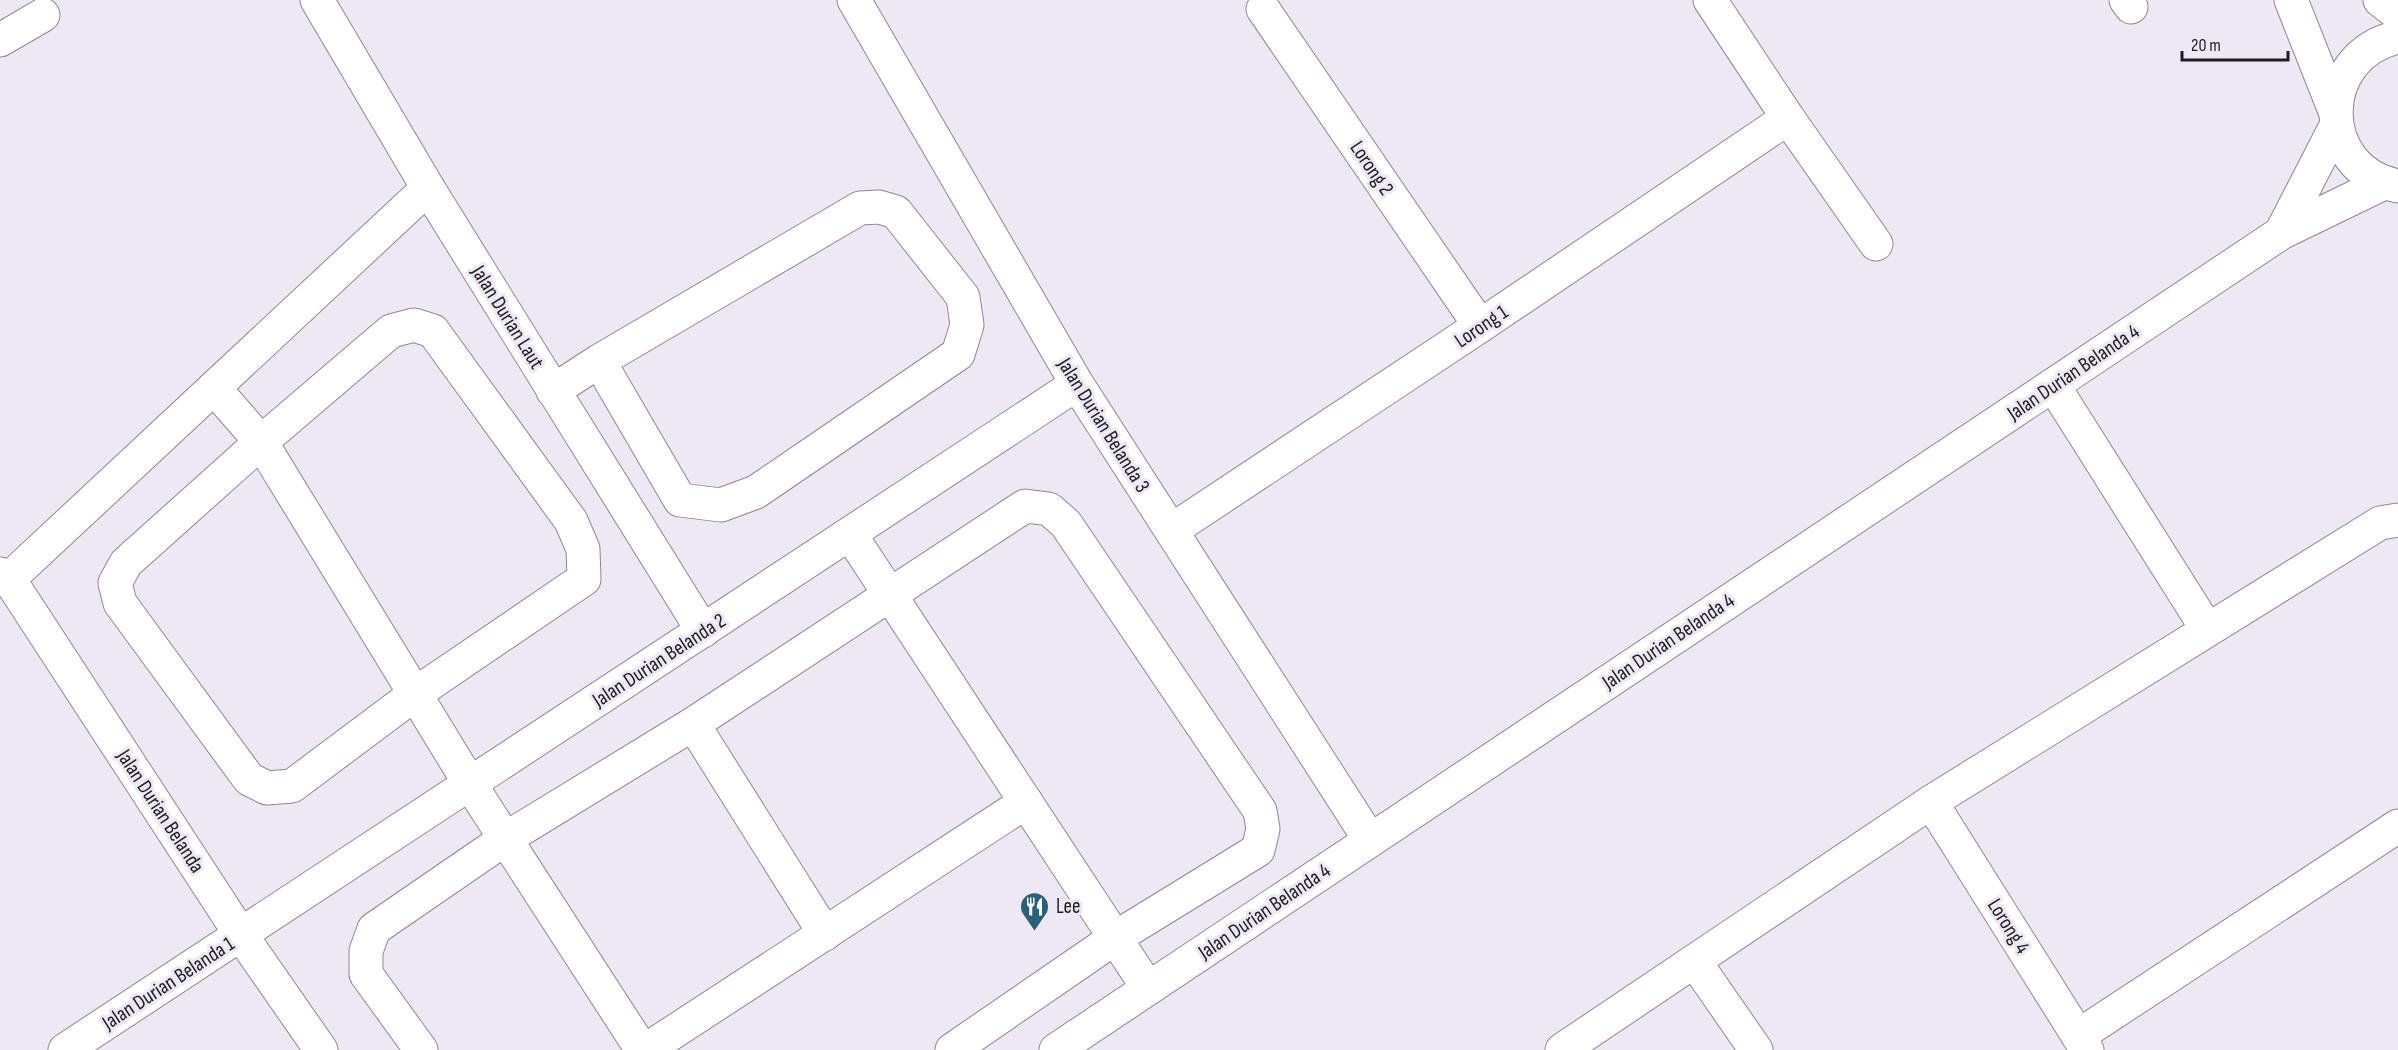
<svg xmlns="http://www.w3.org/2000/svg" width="2398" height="1050" font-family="'Sofia Sans Condensed',sans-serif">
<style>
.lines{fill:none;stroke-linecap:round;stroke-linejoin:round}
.minor-casing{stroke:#8c8893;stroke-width:35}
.minor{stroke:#fff;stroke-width:33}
.labels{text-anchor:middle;stroke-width:6;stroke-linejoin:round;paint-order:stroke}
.street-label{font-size:21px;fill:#1e1c20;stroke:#ede8f4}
.poi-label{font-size:21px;fill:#1e1c20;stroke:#ede8f4;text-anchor:start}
</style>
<rect width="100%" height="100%" fill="#ede8f4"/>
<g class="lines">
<defs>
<g id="minor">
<path d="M317 0 428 188 703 631"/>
<path d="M854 0 1077 384 1370 840"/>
<path d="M1710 0 1788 118 1876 244"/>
<path d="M2126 0 2131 7"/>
<path d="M2291 0 2335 111"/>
<path d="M2380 0 2398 14"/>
<path d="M1263 9 1480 326"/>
<path d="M2398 37C2316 55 2315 170 2398 186"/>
<path d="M0 40 43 15"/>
<path d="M2281 233 2336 126"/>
<path d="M414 325 433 331 571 521 583 549 584 579 415 694 292 786 267 788 249 779 120 603 115 583 126 563 261 442 391 331Z"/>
<path d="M2053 385 2207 629"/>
<path d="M214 388 261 442 470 784 642 1050"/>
<path d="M553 391 599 361 860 208 879 207 896 212 963 297 967 325 958 354 756 492 721 505 680 500 599 361"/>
<path d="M1172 530 1480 326 1788 118"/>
<path d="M850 534 1148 988"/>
<path d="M0 574 9 579 241 935 321 1050"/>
<path d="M9 579 428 188"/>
<path d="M693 724 825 934"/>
<path d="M1931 802 2087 1050"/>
<path d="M1695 962 1756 1050"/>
<path d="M2078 1036 2398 826"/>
<path d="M65 1050 1077 384"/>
<path d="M421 1050 366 974V951L374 929 505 839 693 724 1025 506 1049 509 1066 524 1260 811 1263 829 1258 850 1115 938 952 1050"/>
<path d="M646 1050 1026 802"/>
<path d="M1056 1050 2281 233 2384 183"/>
<path d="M1562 1050 1931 802 2380 523 2398 520"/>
</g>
</defs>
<use href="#minor" class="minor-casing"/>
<use href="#minor" class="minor"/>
</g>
<defs>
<symbol id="restaurant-pin" viewBox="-11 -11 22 30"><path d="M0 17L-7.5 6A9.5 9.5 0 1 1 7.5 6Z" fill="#27617a" stroke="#ede8f4"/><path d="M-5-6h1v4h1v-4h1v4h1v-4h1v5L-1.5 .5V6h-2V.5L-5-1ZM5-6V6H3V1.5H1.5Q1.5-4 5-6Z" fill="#fff"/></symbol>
</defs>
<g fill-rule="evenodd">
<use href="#restaurant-pin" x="1018" y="890" width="33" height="45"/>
</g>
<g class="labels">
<g class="street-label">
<text transform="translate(1372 168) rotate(56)" y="7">Lorong 2</text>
<text transform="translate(508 317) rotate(58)" y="7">Jalan Durian Laut</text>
<text transform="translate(1481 326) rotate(-34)" y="7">Lorong 1</text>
<text transform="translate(2073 372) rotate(-34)" y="7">Jalan Durian Belanda 4</text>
<text transform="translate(1104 425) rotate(58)" y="7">Jalan Durian Belanda 3</text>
<text transform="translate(1668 641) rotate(-34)" y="7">Jalan Durian Belanda 4</text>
<text transform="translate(659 660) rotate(-33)" y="7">Jalan Durian Belanda 2</text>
<text transform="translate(161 811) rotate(57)" y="7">Jalan Durian Belanda</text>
<text transform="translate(1264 911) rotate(-34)" y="7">Jalan Durian Belanda 4</text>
<text transform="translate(2009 926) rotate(58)" y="7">Lorong 4</text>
<text transform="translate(168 983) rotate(-33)" y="7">Jalan Durian Belanda 1</text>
</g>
<g class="poi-label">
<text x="1056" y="913">Lee</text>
</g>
</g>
<path d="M2182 51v9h106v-9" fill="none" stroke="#1e1c20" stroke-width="3"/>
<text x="2191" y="51" font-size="18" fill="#1e1c20" stroke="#ede8f4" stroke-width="4.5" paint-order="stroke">20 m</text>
</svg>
